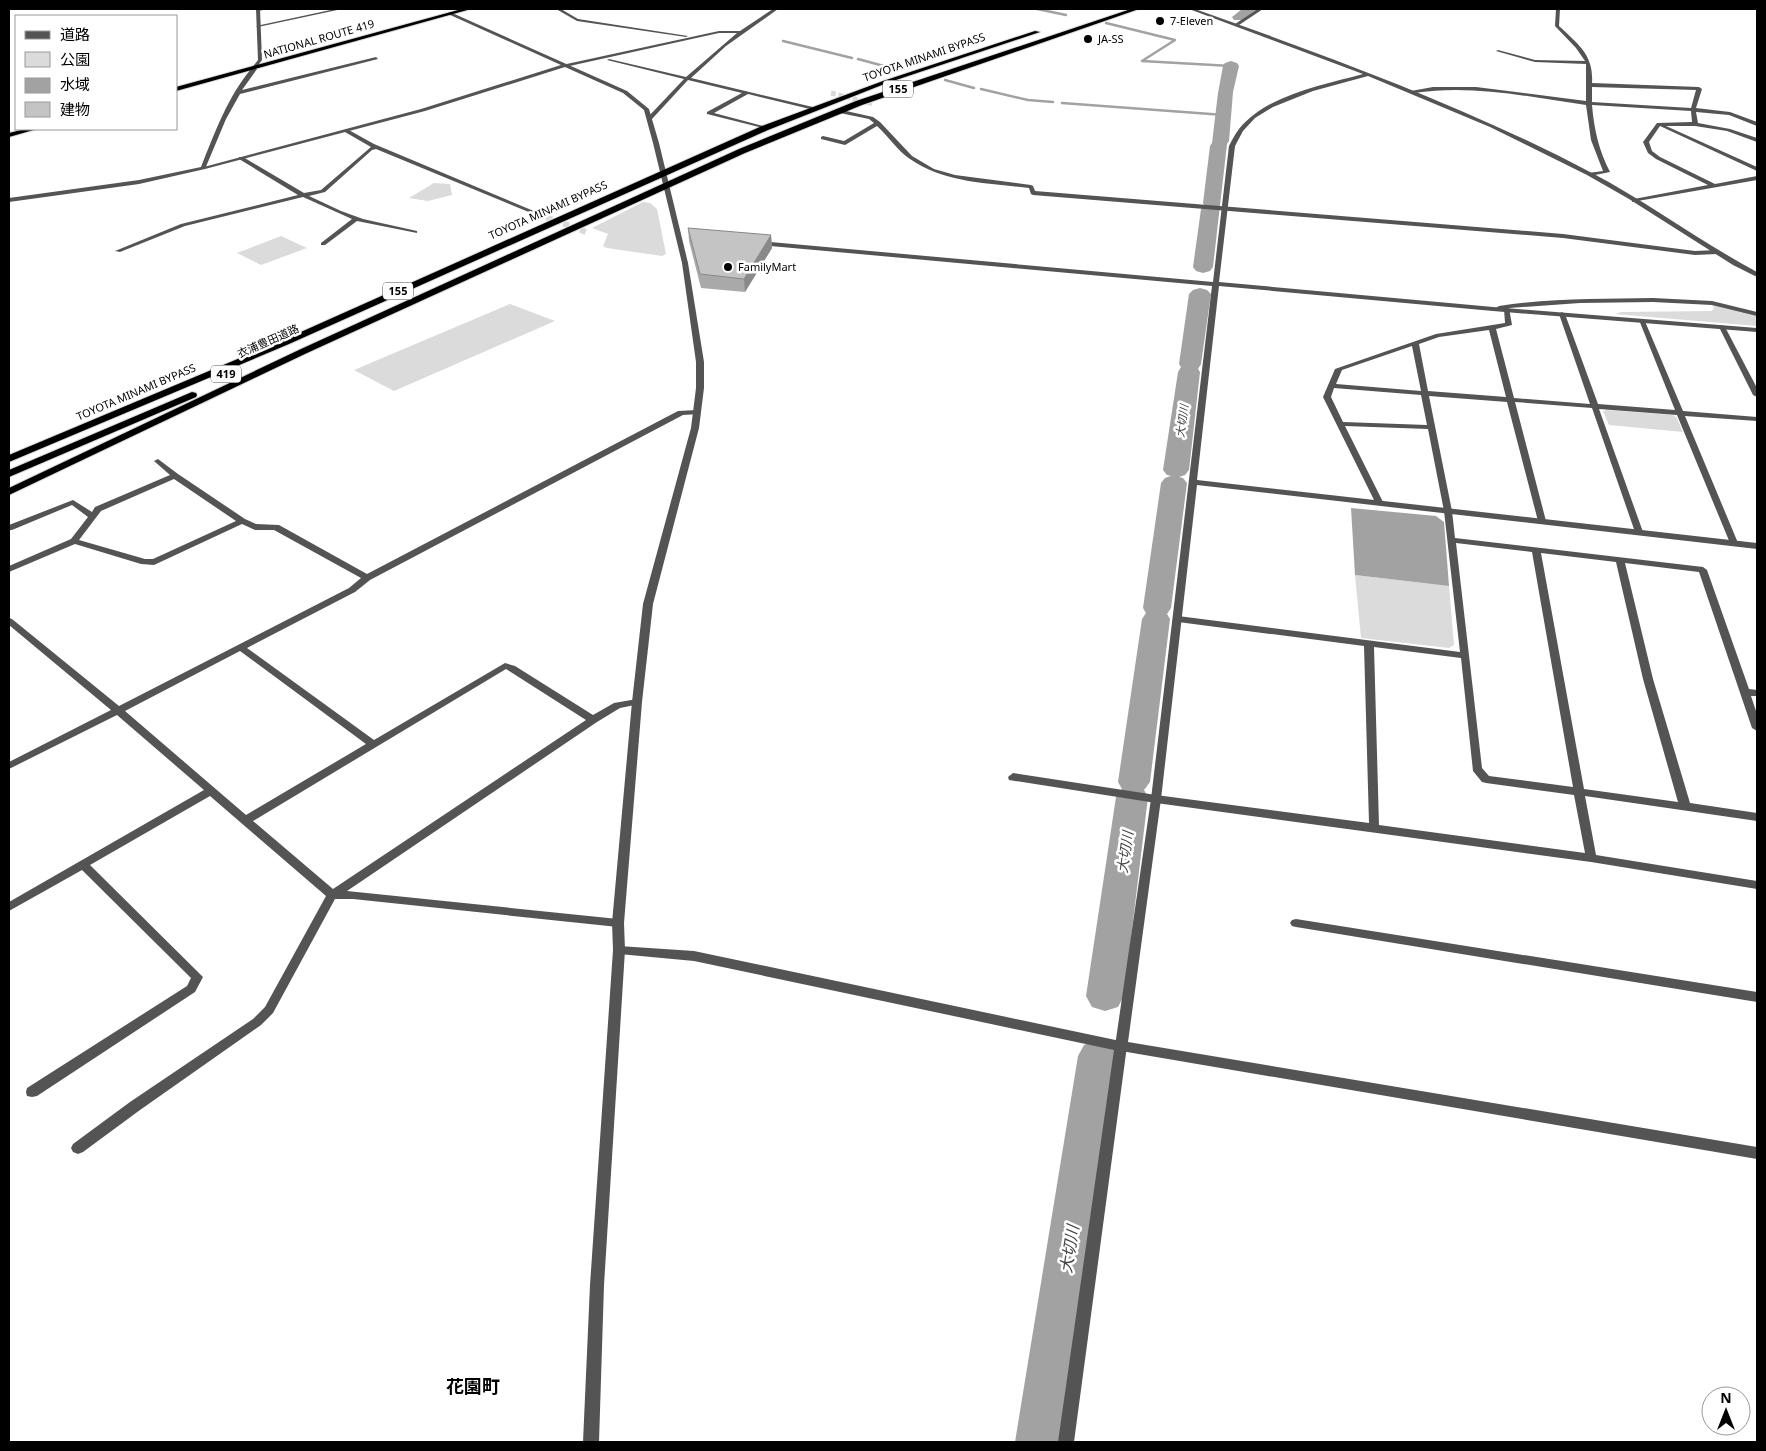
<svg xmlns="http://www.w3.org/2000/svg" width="1766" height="1451" font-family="'Noto Sans','Noto Sans JP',sans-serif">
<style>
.green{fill:#dbdbdb}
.water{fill:#a2a2a2}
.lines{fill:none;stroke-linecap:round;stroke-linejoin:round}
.stream{stroke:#a2a2a2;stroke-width:2.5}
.river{fill:#a2a2a2;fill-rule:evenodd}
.minor-tunnel-far1{stroke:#d9d9d9;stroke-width:5;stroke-dasharray:5 2.5;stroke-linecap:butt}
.minor-tunnel{stroke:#d9d9d9;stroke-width:6;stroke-dasharray:6 3;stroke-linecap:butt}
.trunk-casing{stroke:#dbdbdb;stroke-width:2}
.minor{fill:#545454;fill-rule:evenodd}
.tertiary{fill:#545454;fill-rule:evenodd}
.trunk{fill:#000;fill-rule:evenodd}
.wall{fill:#a9a9a9}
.shaded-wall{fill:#898989}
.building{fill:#c4c4c4;stroke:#898989}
.poi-dot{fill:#000;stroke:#fff;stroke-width:2}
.labels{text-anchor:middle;stroke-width:5;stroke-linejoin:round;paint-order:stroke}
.far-poi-label{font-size:11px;fill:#000;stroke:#fff;text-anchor:start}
.far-street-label{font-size:11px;fill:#000;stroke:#fff}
.shield{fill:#fff;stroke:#4c4c4c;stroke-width:1}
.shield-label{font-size:11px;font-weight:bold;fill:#000}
.far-water-label{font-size:11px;font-style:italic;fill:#434343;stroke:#fff}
.water-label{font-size:14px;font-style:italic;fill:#434343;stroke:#fff}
.near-water-label{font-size:16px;font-style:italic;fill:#434343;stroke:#fff}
.near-quarter-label{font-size:18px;font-weight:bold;fill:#000;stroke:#fff}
</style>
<rect width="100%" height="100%" fill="#fff"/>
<g class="green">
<path d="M434 183 450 184 452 195 428 201 409 198Z"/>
<path d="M643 202 650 203 657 209 666 254 662 256 607 248 603 246 608 234 592 228Z"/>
<path d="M281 236 307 248 261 265 237 253Z"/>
<path d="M510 304 555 321 394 391 354 370Z"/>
<path d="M1710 304 1757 315V326L1615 314 1621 312 1712 311 1714 307Z"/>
<path d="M1607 410 1673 415 1677 418 1683 432 1609 425 1603 411Z"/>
<path d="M1355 575 1449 586 1454 645 1449 648 1361 638Z"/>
</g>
<path class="water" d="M1351 508 1436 516 1444 522 1449 586 1355 575Z"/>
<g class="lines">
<g class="stream">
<path d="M1037 9 1066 15"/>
<path d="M1106 23 1175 40 1142 61 1231 66"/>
<path d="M783 41 852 58"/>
<path d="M858 59 895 69"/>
<path d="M945 80 974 88"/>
<path d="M981 89 1028 100 1053 102"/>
<path d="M1062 103 1224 115"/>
</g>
<g class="river">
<path d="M1242 9H1259L1244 20H1234L1232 17Z"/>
<path d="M1231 61 1237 63 1239 66 1233 92 1229 141 1227 144 1213 267 1210 271 1203 273 1196 271 1193 267 1201 209 1204 205 1203 203 1210 146 1212 143 1218 93 1223 66 1225 63Z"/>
<path d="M1200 288 1207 290 1211 294 1201 364 1198 369 1200 372 1189 470 1185 475 1179 477 1183 478 1187 483 1171 608 1167 614 1170 619 1150 782 1144 790 1148 797 1124 996 1118 1007 1105 1011 1092 1007 1086 996 1116 797 1122 789 1118 782 1142 619 1146 613 1143 608 1161 483 1165 478 1171 476 1167 475 1163 470 1178 372 1181 367 1179 364 1189 294 1193 290Z"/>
<path d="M1098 1040 1112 1045 1118 1056 1063 1442H1015L1078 1056 1084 1045Z"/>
</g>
<path class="minor-tunnel-far1" d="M831 93 874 104"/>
<path class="minor-tunnel" d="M538 214 586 232"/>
<defs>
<g id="trunk">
<path d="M462 9H471L176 91V87Z"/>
<path d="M1131 9H1139L862 105 745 153 307 353 9 495V488L301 349 739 149 856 101Z"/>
<path d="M1035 31 1040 32 887 83 768 130 289 344 9 462V455L283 340 762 126 883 81Z"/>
<path d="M25 129H37L9 137V133Z"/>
<path d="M192 392 196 393 197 395 196 397 9 477V470Z"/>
</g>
</defs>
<use href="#trunk" class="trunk-casing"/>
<g class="minor">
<path d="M257 9H268L258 11 256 10Z"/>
<path d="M335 9H342L258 27 256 26Z"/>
<path d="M556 9H561L578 19 688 36 686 37 577 21Z"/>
<path d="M773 9H778L726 46 691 78 817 108 814 110 748 94 714 113 767 127V129L707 114V112L742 93 688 80 652 119H648V117L684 79 607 60 609 59 686 77 737 33H719L565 67 562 65 719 31H740Z"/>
<path d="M1258 9H1263L1239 25 1235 24Z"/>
<path d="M1556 9H1560L1559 26C1578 44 1594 55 1592 83L1699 87 1702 89 1696 108 1730 112 1757 122V126L1729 115 1696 112 1698 123 1730 129 1757 138V142L1727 131 1695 126H1666L1757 167V171L1660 126 1649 142 1652 151 1660 157 1715 184 1757 176V180L1632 202V200L1634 199 1708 185 1656 159 1648 153 1643 142 1657 123 1692 122 1691 111 1592 105C1594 129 1599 151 1610 172L1590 176 1587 174 1588 173 1603 171 1591 140 1586 105C1529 97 1472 84 1414 93L1411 91 1433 87H1476L1586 101V64L1535 62 1496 51 1498 50 1535 60 1585 61 1576 48 1555 26ZM1592 87 1696 90 1691 108 1592 102Z"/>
<path d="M376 57 378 59 240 94 226 119 205 169 139 184 9 202V198L139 180 201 167C215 132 228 96 252 68L257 69 242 90Z"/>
<path d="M837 109 873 117 880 122 912 156 934 169 955 175 1031 185 1033 186 1035 191 1563 234 1695 251 1717 250 1720 252 1717 254 1695 255 1563 238 1033 195 1031 194 1029 188C988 183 944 183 910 159 898 151 888 136 877 126L845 145 821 139V137L823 136 844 141 874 123 869 119 835 112V110Z"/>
<path d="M347 129 374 144 541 214 536 215 376 149 372 150 325 192 309 196 341 211 363 219 417 231V233L357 221 325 245H321V243L352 219 303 197 185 226 120 252 115 251 181 224 298 195 239 159V157H243L304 193 321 190 371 147 345 132V130Z"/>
<path d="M1653 298 1712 301 1757 312V316L1712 305 1653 302 1580 303 1509 308 1512 325 1496 329 1514 398 1590 404 1559 314 1562 312 1565 314 1598 404 1675 410 1639 320 1644 319 1683 411 1757 417V421L1685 416 1738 543 1737 545 1734 546 1730 543 1677 415 1599 409 1643 532 1639 535 1635 532 1592 408 1515 402 1546 521 1542 524 1538 521 1507 402 1429 396 1452 511 1455 538 1703 567 1707 570 1749 689 1757 690V696H1751L1757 714V731L1752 728 1699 572 1625 563 1653 679 1690 803 1757 813V821L1585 796 1596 855 1757 881V889L1591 862 1156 803 1009 780 1008 777 1013 773 1156 795 1369 823 1364 646 1178 622 1173 619 1178 616 1460 652 1444 511 1428 429 1345 426 1383 502 1379 504H1376L1323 397 1335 369 1436 334 1505 323 1504 309 1499 310 1496 308 1499 306C1550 298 1602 299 1653 298ZM1489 330 1506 397 1428 391 1419 344 1439 337ZM1412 346 1421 391 1336 384 1342 370ZM1334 388 1421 395 1427 425 1343 422 1331 397ZM1456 543 1532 552 1573 787 1489 776 1482 768ZM1541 553 1616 562 1643 679 1678 802 1584 789ZM1374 647 1461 658 1473 771 1482 782 1486 783 1574 795 1585 853 1379 825Z"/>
<path d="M1722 325 1725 327 1757 388V397L1753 395 1719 327Z"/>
<path d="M697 410H700V414L683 415 370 580 355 592 247 648 374 740 505 663 515 666 593 715 614 703 637 699 640 700 642 702 640 704 620 708 597 722 347 891 618 919 622 920 624 923 622 926 618 927 353 899H335L273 1013 261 1025 140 1110 83 1152 78 1154 73 1152 71 1148 73 1144 130 1102 253 1019 265 1007 326 896 210 796 90 865 203 977 195 992 37 1096 32 1097 27 1096 26 1092 27 1088 187 986 191 978 82 870 9 911V902L204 790 117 715 9 769V762L111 710 9 625V618L12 619 119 706 349 588 361 578 274 530H255L242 524 154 565 141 564 75 544 9 572V566L71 539 88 517 72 505 12 530H9V525L73 500 92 512 95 507 170 475 154 461 158 459 178 474 245 519 256 524 279 525 367 574 678 411ZM174 479 236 521 153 559H145L79 540 101 511ZM240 651 366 744 246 815 125 711ZM506 669 586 720 333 889 253 821Z"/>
<path d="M1296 919 1757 992V1002L1296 927 1292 926 1290 923 1292 920Z"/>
<path d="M619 946 694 951 1125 1042 1127 1046 1074 1442H1058L1114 1050 694 961 619 954 615 953 613 950 615 947Z"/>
</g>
<g class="tertiary">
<path d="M256 9H260L262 60 254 71 251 69 258 60Z"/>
<path d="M1189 9H1195C1330 57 1465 106 1592 173 1649 203 1701 242 1757 272V277L1733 265 1629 199 1587 175 1490 127 1368 76 1313 91 1273 107 1255 118 1243 131 1235 146 1219 282 1493 307 1757 328V332L1493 311 1219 286 1197 480 1757 543V549L1197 485 1161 799 1128 1042 1757 1147V1159L1121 1051 1117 1050 1115 1046 1151 799 1212 286 760 245 757 243 760 241 1213 282 1229 146C1232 140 1235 134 1239 129 1266 95 1323 85 1363 74Z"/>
<path d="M450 12 627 91 649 109 659 143 688 263 704 362V388L699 428 653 604 642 702 624 923 625 950 604 1285 599 1442H583L590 1285 613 950 612 923 632 702 643 604 691 428 696 388V362L682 263 653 143 644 110 623 93 565 67 425 111 205 169 200 168 421 109 561 65 448 14Z"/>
</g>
<use href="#trunk" class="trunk"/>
</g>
<path class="wall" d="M688 228 771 235 772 248 745 292 701 288 689 241Z"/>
<path class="shaded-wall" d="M771 235 772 248 745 292 744 279Z"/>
<path class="building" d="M688 228 771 235 744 279 700 274Z"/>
<g class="poi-dot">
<circle cx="1160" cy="21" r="5"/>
<circle cx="1088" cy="39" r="5"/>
<circle cx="728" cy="267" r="5"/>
</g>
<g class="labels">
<g class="far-poi-label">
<text x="1170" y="25">7-Eleven</text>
<text x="1098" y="43">JA-SS</text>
<text x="738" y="271">FamilyMart</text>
</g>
<g class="far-street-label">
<text transform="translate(319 39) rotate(-16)" y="4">NATIONAL ROUTE 419</text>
<text transform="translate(924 57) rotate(-19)" y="4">TOYOTA MINAMI BYPASS</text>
<text transform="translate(548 210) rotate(-24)" y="4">TOYOTA MINAMI BYPASS</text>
<text transform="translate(268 341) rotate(-24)" y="4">衣浦豊田道路</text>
<text transform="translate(136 392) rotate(-23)" y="4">TOYOTA MINAMI BYPASS</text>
</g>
<g class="shield">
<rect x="883" y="80.5" width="30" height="17" rx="4"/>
<rect x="383" y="282.5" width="30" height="17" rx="4"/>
<rect x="211" y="365.5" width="30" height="17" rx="4"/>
</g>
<g class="shield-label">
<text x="898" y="93">155</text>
<text x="398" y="295">155</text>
<text x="226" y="378">419</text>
</g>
<g class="far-water-label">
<text transform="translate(1182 421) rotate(-82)" y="4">大切川</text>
</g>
<g class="water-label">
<text transform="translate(1125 852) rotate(-82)" y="5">大切川</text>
</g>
<g class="near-water-label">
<text transform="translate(1069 1249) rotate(-81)" y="6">大切川</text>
</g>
<g class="near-quarter-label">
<text x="473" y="1393">花園町</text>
</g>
</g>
<rect width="1766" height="1451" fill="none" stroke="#000000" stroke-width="20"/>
<rect x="15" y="15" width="162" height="115" fill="#ffffff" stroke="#999999"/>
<rect x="25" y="31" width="25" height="8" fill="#545454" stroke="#999999"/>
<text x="60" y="40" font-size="15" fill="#000000">道路</text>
<rect x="25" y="52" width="25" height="15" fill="#dbdbdb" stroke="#999999"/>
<text x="60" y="65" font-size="15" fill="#000000">公園</text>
<rect x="25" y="78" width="25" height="15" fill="#a2a2a2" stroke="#999999"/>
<text x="60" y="90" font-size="15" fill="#000000">水域</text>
<rect x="25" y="102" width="25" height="15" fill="#c4c4c4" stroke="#999999"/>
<text x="60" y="115" font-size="15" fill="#000000">建物</text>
<g transform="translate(1726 1411)"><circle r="24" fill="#ffffff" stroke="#999999"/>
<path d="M0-4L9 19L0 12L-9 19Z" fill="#000000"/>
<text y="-8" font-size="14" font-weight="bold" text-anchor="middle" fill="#000000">N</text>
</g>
</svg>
